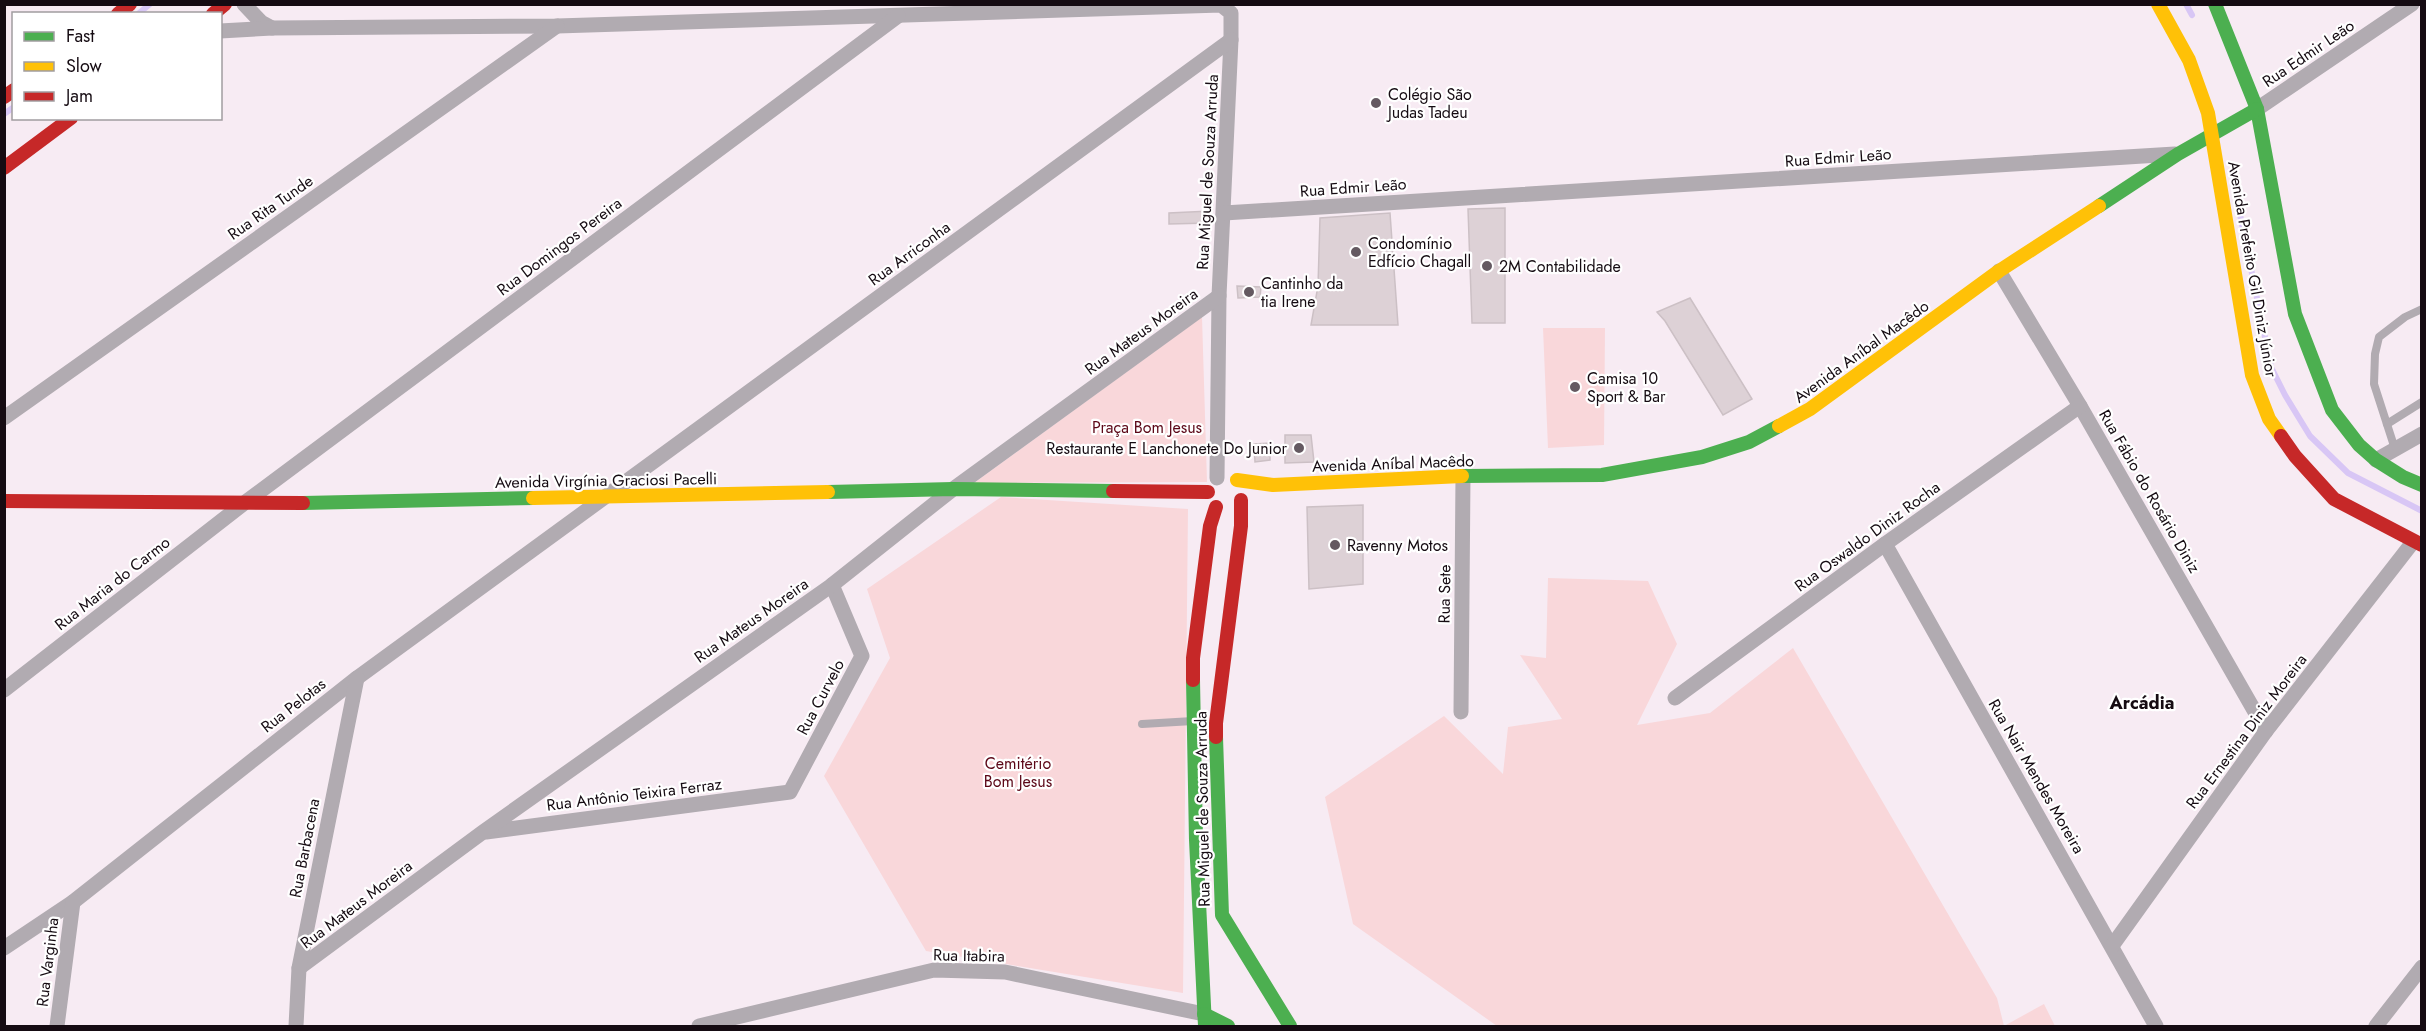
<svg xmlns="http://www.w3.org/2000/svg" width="2426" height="1031" font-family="Jost,sans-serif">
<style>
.green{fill:#f9d7da}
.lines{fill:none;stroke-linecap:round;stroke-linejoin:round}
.stream{stroke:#d8c6f5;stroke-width:6}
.building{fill:#ddd1d6;stroke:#ccc0c5;stroke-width:1.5}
.lane{stroke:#b1abb1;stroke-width:8}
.street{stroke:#b1abb1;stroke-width:15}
.fast{stroke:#4caf50;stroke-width:14}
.slow{stroke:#ffc107;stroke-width:14}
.jam{stroke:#c62828;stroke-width:14}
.poi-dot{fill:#645961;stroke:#fff;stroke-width:2}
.labels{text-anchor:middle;stroke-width:4.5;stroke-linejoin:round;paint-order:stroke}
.street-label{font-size:16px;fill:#150b12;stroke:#fff}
.poi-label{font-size:16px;fill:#150b12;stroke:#fff;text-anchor:start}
.park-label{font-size:16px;fill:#5b0616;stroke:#fff}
.neighbourhood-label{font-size:18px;font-weight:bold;fill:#150b12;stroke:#fff}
</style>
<rect width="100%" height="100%" fill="#f7ebf3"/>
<g class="green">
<path d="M1202 317 1207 482 974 483Z"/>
<path d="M1543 328H1605L1604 445 1548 448Z"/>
<path d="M1001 497 1188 509 1183 993 926 951 824 776 890 658 867 589Z"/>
<path d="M1548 578 1648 581 1677 644 1637 725 1710 713 1793 648 1997 998 2004 1026 2044 1004 2055 1026H1497L1353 924 1325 797 1444 716 1503 774 1508 727 1562 719 1520 655 1546 658Z"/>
</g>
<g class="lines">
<g class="stream">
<path d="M2186 4 2192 15"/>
<path d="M138 14 150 4"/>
<path d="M4 114 14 107"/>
<path d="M2234 185 2271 367 2285 395 2310 436 2348 473 2422 511"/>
</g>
</g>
<g class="building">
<path d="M1505 208V323H1472L1468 209Z"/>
<path d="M1210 211 1209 223 1169 224V213Z"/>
<path d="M1390 213 1398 325H1311L1318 286 1320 218Z"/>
<path d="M1237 286 1261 287 1260 297 1238 298Z"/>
<path d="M1690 298 1752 399 1723 415 1665 321 1657 312Z"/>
<path d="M1285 435H1311L1314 462 1285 463Z"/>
<path d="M1270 443V460L1255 462 1254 444Z"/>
<path d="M1363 505V584L1309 589 1307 507Z"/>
</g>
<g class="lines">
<g class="lane">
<path d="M2387 424 2422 402"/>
<path d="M2395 449 2374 384 2375 354 2379 337 2405 317 2422 309"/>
<path d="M1142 724 1193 721"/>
</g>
<g class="street">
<path d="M244 4 261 22 272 28"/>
<path d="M220 31 272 28 557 26 1221 5 1231 13V40L1219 296 1217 478"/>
<path d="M2257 109 2412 4"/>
<path d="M1224 213 2175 154"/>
<path d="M1999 271 2080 406 2266 731"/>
<path d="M4 418 557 26"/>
<path d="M2376 460 2422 434"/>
<path d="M1885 544 2156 1026"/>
<path d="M4 690 243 504 898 16"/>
<path d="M1675 698 1885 544 2080 406"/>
<path d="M1461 712 1463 476"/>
<path d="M486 832 790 792 862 656 832 585"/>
<path d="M2112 946 2266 731 2413 542"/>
<path d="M4 948 73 902 357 678 1231 40"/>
<path d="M299 968 483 832 832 585 953 489 1219 296"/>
<path d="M57 1026 73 902"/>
<path d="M296 1026 299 968 357 678"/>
<path d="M699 1026 934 970 1005 972 1204 1014"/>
<path d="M2376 1026 2422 967"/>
</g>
<g class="fast">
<path d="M2215 4 2257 109 2295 314 2332 410 2359 445 2376 460 2403 477 2422 485"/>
<path d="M2099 206 2178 154 2257 109"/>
<path d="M1462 476 1602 475 1702 457 1749 442 1779 426"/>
<path d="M828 492 953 489 1113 491"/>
<path d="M303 503 533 498"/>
<path d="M1193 680 1196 840 1205 1026"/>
<path d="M1216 737 1222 915 1290 1026"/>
<path d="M1204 1014 1228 1026"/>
</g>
<g class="slow">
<path d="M2158 4 2189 60 2208 113 2252 375 2269 419 2281 436"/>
<path d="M1779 426 1810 409 1999 271 2099 206"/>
<path d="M1237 480 1273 485 1462 476"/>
<path d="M533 498 828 492"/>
</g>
<g class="jam">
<path d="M118 14 130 4"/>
<path d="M213 14 225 4"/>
<path d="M4 97 14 90"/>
<path d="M4 168 71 118"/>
<path d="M2281 436 2295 456 2334 499 2422 545"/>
<path d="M1113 491 1208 492"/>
<path d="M4 501 303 503"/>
<path d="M1193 680V658L1210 526 1216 507"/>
<path d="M1216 737V723L1241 526V500"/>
</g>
</g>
<g class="poi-dot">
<circle cx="1376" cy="103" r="6"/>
<circle cx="1356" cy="252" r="6"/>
<circle cx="1487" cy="266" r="6"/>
<circle cx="1249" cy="292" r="6"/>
<circle cx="1575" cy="387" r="6"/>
<circle cx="1299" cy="448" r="6"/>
<circle cx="1335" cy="545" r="6"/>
</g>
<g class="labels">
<g class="street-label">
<text transform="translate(2308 53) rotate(-34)" y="6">Rua Edmir Leão</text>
<text transform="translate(1838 157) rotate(-4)" y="6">Rua Edmir Leão</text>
<text transform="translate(1207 172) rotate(-87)" y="6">Rua Miguel de Souza Arruda</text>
<text transform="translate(1353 187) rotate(-4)" y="6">Rua Edmir Leão</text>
<text transform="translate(270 207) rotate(-35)" y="6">Rua Rita Tunde</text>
<text transform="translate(559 246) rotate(-37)" y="6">Rua Domingos Pereira</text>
<text transform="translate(909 253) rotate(-36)" y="6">Rua Arriconha</text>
<text transform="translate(2253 269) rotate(80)" y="6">Avenida Prefeito Gil Diniz Júnior</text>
<text transform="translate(1141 331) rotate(-36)" y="6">Rua Mateus Moreira</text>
<text transform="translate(1861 351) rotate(-36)" y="6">Avenida Aníbal Macêdo</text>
<text transform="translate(1393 463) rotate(-2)" y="6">Avenida Aníbal Macêdo</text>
<text transform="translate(606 480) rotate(-1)" y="6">Avenida Virgínia Graciosi Pacelli</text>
<text transform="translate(2150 491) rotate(60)" y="6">Rua Fábio do Rosário Diniz</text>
<text transform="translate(1867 536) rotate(-36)" y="6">Rua Oswaldo Diniz Rocha</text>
<text transform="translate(112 583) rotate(-38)" y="6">Rua Maria do Carmo</text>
<text transform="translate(1444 594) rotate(-89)" y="6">Rua Sete</text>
<text transform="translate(751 620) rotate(-35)" y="6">Rua Mateus Moreira</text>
<text transform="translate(820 697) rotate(-62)" y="6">Rua Curvelo</text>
<text transform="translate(293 705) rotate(-38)" y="6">Rua Pelotas</text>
<text transform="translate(2246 731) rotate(-53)" y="6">Rua Ernestina Diniz Moreira</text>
<text transform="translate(2037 776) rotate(60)" y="6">Rua Nair Mendes Moreira</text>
<text transform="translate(634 794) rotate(-7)" y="6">Rua Antônio Teixira Ferraz</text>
<text transform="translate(1202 809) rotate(-91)" y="6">Rua Miguel de Souza Arruda</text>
<text transform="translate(304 848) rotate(-79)" y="6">Rua Barbacena</text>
<text transform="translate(356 904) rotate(-37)" y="6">Rua Mateus Moreira</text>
<text transform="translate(969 955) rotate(1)" y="6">Rua Itabira</text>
<text transform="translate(47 962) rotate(-83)" y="6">Rua Varginha</text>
</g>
<g class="poi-label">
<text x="1388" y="100">Colégio São<tspan x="1388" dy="18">Judas Tadeu</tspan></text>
<text x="1368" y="249">Condomínio<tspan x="1368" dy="18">Edfício Chagall</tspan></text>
<text x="1499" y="272">2M Contabilidade</text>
<text x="1261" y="289">Cantinho da<tspan x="1261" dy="18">tia Irene</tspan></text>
<text x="1587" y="384">Camisa 10<tspan x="1587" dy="18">Sport &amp; Bar</tspan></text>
<text x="1287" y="454" text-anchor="end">Restaurante E Lanchonete Do Junior</text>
<text x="1347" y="551">Ravenny Motos</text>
</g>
<g class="park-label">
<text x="1147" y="433">Praça Bom Jesus</text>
<text x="1018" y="769">Cemitério<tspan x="1018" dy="18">Bom Jesus</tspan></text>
</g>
<g class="neighbourhood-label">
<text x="2142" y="709">Arcádia</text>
</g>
</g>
<rect width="2426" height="1031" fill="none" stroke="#150b12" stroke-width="12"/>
<rect x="12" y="12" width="210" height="108" fill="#ffffff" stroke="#a19da0" stroke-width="1.5"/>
<rect x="24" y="32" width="30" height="9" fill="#4caf50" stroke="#a19da0" stroke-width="1.5"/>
<text x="66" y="42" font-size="18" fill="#150b12">Fast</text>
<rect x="24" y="62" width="30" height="9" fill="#ffc107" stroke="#a19da0" stroke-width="1.5"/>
<text x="66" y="72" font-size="18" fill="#150b12">Slow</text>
<rect x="24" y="92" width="30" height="9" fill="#c62828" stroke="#a19da0" stroke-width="1.5"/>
<text x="66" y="102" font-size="18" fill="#150b12">Jam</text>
</svg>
